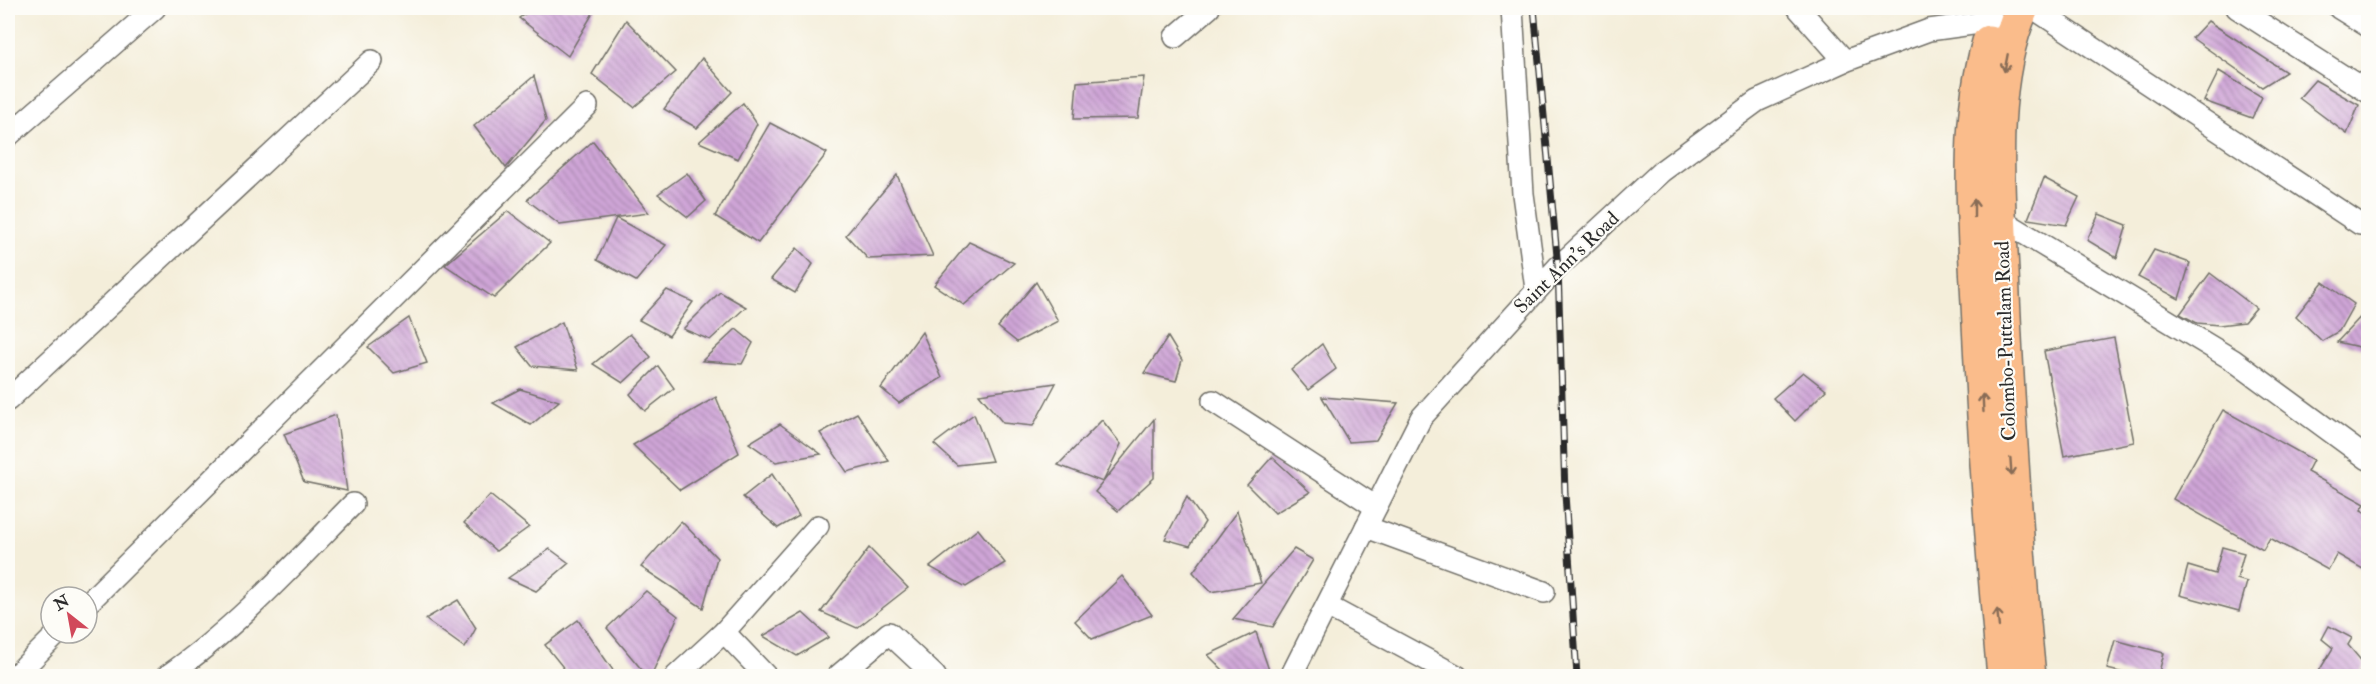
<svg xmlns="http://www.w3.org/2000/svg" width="2376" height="684" font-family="'IM FELL Double Pica',serif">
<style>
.building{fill:url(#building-back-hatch)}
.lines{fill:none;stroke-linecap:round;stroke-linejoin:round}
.minor-casing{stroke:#716f68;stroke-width:24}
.trunk-casing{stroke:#716f68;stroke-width:36}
.minor{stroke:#fff;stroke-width:21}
.trunk{stroke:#fabc8b;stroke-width:33}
.rail-casing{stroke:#2b2b2b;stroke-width:7}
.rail{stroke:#fdfcf7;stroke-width:4.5;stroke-dasharray:14;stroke-linecap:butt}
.oneway{stroke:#886c56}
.labels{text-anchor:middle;stroke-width:4.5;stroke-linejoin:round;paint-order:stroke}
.street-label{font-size:20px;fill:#2b2b2b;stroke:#fdfcf7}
</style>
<defs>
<pattern id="building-back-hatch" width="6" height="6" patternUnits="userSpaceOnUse" patternTransform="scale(1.5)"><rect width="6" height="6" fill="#cfa5d7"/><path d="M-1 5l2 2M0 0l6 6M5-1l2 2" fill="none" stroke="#a887af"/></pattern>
</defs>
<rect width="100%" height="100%" fill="#fdfcf7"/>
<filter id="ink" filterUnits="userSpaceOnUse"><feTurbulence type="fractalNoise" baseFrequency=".0167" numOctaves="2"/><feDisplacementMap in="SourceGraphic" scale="12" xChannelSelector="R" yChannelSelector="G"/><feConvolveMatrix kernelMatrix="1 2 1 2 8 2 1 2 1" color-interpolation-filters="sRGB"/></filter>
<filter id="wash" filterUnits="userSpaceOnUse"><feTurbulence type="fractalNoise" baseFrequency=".008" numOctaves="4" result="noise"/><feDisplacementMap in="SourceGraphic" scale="24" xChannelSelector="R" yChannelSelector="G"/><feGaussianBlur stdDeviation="1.35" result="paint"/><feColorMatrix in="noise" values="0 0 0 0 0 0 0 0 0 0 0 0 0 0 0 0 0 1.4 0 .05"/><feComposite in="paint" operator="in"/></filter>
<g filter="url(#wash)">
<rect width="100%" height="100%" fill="#f4eeda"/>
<g id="blocks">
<g class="building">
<path d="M534 8H596L568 56 519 18Z"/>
<path d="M626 20 676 72 634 107 592 74Z"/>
<path d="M2208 21 2286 72 2262 87 2192 38Z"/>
<path d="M702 58 732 92 697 128 664 109Z"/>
<path d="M2219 71 2262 97 2252 118 2204 101Z"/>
<path d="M534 76 546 120 506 168 474 126Z"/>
<path d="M1144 77 1138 118 1074 119 1077 82Z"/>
<path d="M2315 80 2359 105 2347 134 2299 98Z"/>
<path d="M743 103 757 124 738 159 699 142Z"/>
<path d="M770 123 827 153 758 243 715 216Z"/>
<path d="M593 141 649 213 560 225 527 200Z"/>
<path d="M687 173 706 201 688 217 658 194Z"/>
<path d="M897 175 933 256 868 259 846 235Z"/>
<path d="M2044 178 2079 197 2066 225 2028 219Z"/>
<path d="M508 211 550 243 494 298 445 265Z"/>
<path d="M2099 214 2127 225 2117 258 2087 240Z"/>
<path d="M616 218 666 245 636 281 597 260Z"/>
<path d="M969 242 1014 263 964 305 934 285Z"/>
<path d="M797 248 813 264 795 293 771 279Z"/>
<path d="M2154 250 2190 263 2179 299 2138 277Z"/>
<path d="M2210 273 2256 308 2244 322 2219 325 2197 323 2180 314Z"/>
<path d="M1036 282 1058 321 1017 342 998 327Z"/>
<path d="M2323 282 2354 304 2339 331 2322 341 2296 316Z"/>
<path d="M667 290 693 302 669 336 639 320Z"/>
<path d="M720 292 746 307 710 340 683 329Z"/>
<path d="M2368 309V349L2337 342Z"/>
<path d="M409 318 427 363 394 373 368 347Z"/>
<path d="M562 322 578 370 532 366 517 347Z"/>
<path d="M736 329 753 343 742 364 702 361Z"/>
<path d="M922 332 942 378 899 403 881 388Z"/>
<path d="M630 334 651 357 623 383 593 364Z"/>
<path d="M1168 337 1182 360 1176 381 1144 373Z"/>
<path d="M2114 338 2134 442 2064 456 2044 351Z"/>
<path d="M1322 344 1336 369 1308 390 1291 370Z"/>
<path d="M658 366 674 388 645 411 630 394Z"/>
<path d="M1803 372 1826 390 1795 421 1773 398Z"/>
<path d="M1056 383 1033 426 1003 423 979 394Z"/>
<path d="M520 389 559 401 531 425 493 403Z"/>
<path d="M716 397 739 453 680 490 633 445Z"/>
<path d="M1322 397 1398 403 1376 440 1349 442Z"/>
<path d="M2223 410 2313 460 2307 472 2365 504 2361 510 2368 514V572L2337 554 2328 570 2270 538 2263 550 2173 499Z"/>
<path d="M857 413 889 461 847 472 820 433Z"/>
<path d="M974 414 992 461 957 465 934 444Z"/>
<path d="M336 415 347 491 304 482 284 434Z"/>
<path d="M1154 419V478L1118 511 1095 492 1103 482 1058 465 1102 420 1121 444 1103 482Z"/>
<path d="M780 424 821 454 776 462 749 443Z"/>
<path d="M1272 457 1310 492 1275 513 1247 485Z"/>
<path d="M772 474 799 516 778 528 743 497Z"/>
<path d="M490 495 529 527 496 551 464 523Z"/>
<path d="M1187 497 1205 522 1190 546 1165 539Z"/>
<path d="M1237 511 1261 583 1211 592 1193 572Z"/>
<path d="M681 521 717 558 703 608 641 567Z"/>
<path d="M978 529 1005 563 966 587 930 567Z"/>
<path d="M2222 547 2244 553 2237 579 2247 582 2239 611 2180 595 2188 566 2215 574Z"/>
<path d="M869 548 908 588 857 628 821 612Z"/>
<path d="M550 549 569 563 536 591 508 578Z"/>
<path d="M1294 549 1313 560 1273 627 1233 619Z"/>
<path d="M1122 576 1152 615 1092 639 1075 621Z"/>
<path d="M646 591 678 616 651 676H647L607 628Z"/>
<path d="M458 600 476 628 465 648 425 619Z"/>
<path d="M803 613 829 637 797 656 763 636Z"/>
<path d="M578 620 617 676H570L545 645Z"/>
<path d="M2329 626 2352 638 2348 645 2365 665 2358 676H2316L2333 648 2322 639Z"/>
<path d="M1256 632 1271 676H1229L1208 655Z"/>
<path d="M2115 640 2164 653 2158 676H2136L2107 669Z"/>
</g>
</g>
</g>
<g filter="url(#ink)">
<use href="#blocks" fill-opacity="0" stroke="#716f68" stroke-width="1.5"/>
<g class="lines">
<defs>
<g id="minor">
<path d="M1512 8 1523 194 1536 289"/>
<path d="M1798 8 1845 61"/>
<path d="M2033 8 2360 224"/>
<path d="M2237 8 2368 92"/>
<path d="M2339 8 2368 26"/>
<path d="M1175 37 1209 8"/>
<path d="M8 136 155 8"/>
<path d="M2000 219 2233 360 2368 459"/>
<path d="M8 400 372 61"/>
<path d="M1213 401 1376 507"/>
<path d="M1366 527 1544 592"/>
<path d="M87 604 587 106"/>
<path d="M1327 606 1457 676"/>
<path d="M724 632 766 676"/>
<path d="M15 676 58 633"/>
<path d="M167 676C236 628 294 564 353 504"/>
<path d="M676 676 724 632 818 526"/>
<path d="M838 676 889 633 935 676"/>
<path d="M1291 676 1421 418 1558 267 1662 171 1757 101 1845 61 1929 30 1994 21"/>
</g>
<g id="trunk">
<path d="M2022 8C1985 92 2000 205 2003 295 2009 423 2016 549 2029 676"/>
<path d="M1989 42C1965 126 1974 218 1978 304 1984 429 1992 553 2004 676"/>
</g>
</defs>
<use href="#minor" class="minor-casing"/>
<use href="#trunk" class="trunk-casing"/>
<use href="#minor" class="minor"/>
<use href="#trunk" class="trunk"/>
<defs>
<path id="rail" d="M1534 8 1558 267 1565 494 1577 676"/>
</defs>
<use href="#rail" class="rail-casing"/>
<use href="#rail" class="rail"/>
</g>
<defs><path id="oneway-shaft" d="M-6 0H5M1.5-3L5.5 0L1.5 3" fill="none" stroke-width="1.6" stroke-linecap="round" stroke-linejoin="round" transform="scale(1.5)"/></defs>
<g class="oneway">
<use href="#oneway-shaft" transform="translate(2006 63) rotate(101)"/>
<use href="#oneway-shaft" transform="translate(1974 208) rotate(-90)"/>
<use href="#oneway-shaft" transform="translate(1983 403) rotate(-93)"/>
<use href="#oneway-shaft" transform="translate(2011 467) rotate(86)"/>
<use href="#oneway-shaft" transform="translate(1998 618) rotate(-96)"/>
</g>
</g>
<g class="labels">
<g class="street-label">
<text transform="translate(1566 262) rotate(-44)" y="7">Saint Ann's Road</text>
<text transform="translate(2005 341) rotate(-92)" y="7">Colombo-Puttalam Road</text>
</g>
</g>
<rect width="2376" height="684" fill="none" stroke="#fdfcf7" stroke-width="30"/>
<g transform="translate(69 615) rotate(329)"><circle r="28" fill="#fdfcf7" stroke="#a9a8a5" stroke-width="1.5"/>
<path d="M0-4.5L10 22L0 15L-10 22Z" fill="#d1495b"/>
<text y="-9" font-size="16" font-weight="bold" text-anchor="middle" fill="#2b2b2b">N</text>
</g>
</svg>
